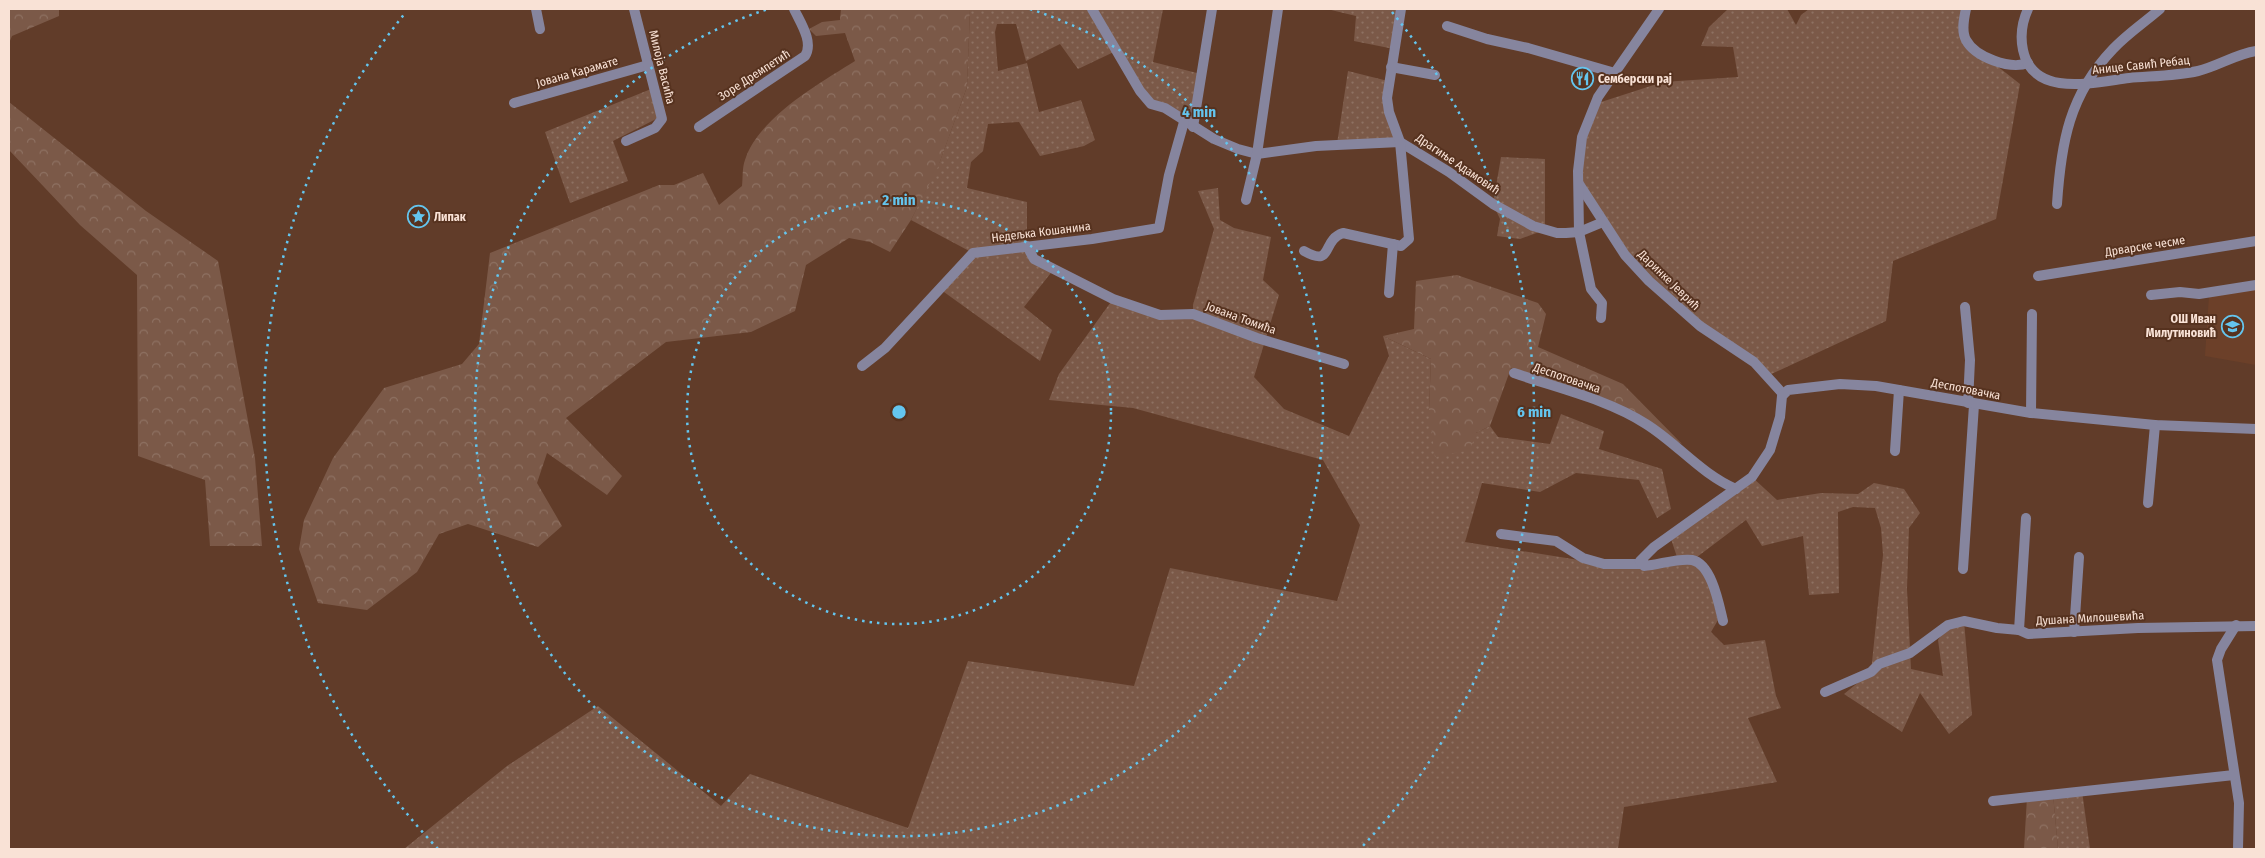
<svg xmlns="http://www.w3.org/2000/svg" width="2265" height="858" font-family="'Fira Sans Condensed',sans-serif">
<style>
.built{fill:#6c4029}
.grass{fill:url(#grass-dots)}
.forest{fill:url(#forest-crowns)}
.lines{fill:none;stroke-linecap:round;stroke-linejoin:round}
.minor{stroke:#86859e;stroke-width:10}
.ring{fill:none;stroke:#64c5ee;stroke-width:2.5;stroke-dasharray:2.5 5}
.labels{text-anchor:middle;stroke-width:4;stroke-linejoin:round;paint-order:stroke}
.street-label{font-size:12px;fill:#f9e2d6;stroke:#56321f}
.poi-label{font-size:12px;font-weight:bold;fill:#f9e2d6;stroke:#56321f;text-anchor:start}
.centre{fill:#64c5ee;stroke:#56321f;stroke-width:2.5}
.ring-label{font-size:15px;text-anchor:middle;font-weight:bold;fill:#64c5ee;stroke:#56321f;stroke-width:4;stroke-linejoin:round;paint-order:stroke}
</style>
<defs>
<pattern id="grass-dots" width="8" height="8" patternUnits="userSpaceOnUse" patternTransform="scale(1.25)"><rect width="8" height="8" fill="#7b5948"/><path d="M2 2h.1M6 6h.1" fill="none" stroke="#8e7162" stroke-width="1.8" stroke-linecap="round"/></pattern>
<pattern id="forest-crowns" width="20" height="18" patternUnits="userSpaceOnUse" patternTransform="scale(1.25)"><rect width="20" height="18" fill="#7b5948"/><path d="M2 6a3 3 0 1 1 6 0M12 15a3 3 0 1 1 6 0" fill="none" stroke="#8e7162"/></pattern>
</defs>
<rect width="100%" height="100%" fill="#613c29"/>
<path class="built" d="M2256 288V365L2205 356 2209 296Z"/>
<g class="grass">
<path d="M970 9H1163L1153 62 1201 74 1193 127 1151 104 1118 50 1078 69 1060 44 1026 61 1016 24H997L995 32 998 71 1027 63 1039 112 1081 100 1095 140 1084 146 1040 156 1019 122 988 124 983 151 971 162 967 188 1027 202V246L1031 255 1054 269 1024 307 1052 330 1040 361 937 287 973 253 911 220 940 161 967 87Z"/>
<path d="M1327 9H1401L1394 49 1354 41 1356 16Z"/>
<path d="M1728 9H1787L1796 25 1801 15 1809 9H1966L1964 29 1978 51 2020 84 1996 219 1893 261 1886 321 1767 376 1649 281 1578 183 1579 157 1595 104 1663 82 1738 77 1733 47 1701 46 1709 27Z"/>
<path d="M1348 71 1388 81 1387 98 1400 142 1337 144Z"/>
<path d="M651 89 658 118 613 141 628 181 570 203 545 132Z"/>
<path d="M1501 157 1545 159V230L1520 239 1497 236 1500 219 1493 204Z"/>
<path d="M1218 188 1220 220 1234 228 1271 237 1263 280 1279 295 1254 377 1284 409 1349 436 1389 356 1383 336 1431 359 1429 410 1476 433 1490 426 1498 437 1550 444 1561 414 1604 431 1599 449 1662 469 1671 509 1657 518 1639 480 1576 473 1540 492 1482 483 1465 542 1604 564 1678 560 1670 536 1752 477 1777 500 1821 493 1858 494 1874 483 1904 489 1920 513 1909 528 1907 589 1911 669 1943 676 1938 640 1948 625 1964 621 1972 715 1949 734 1920 693 1902 732 1844 694 1871 672 1883 555 1881 528 1875 508 1853 507 1838 512 1839 593 1809 595 1803 536 1762 546 1746 520 1693 560 1707 573 1718 620 1711 632 1724 645 1765 640 1776 696 1781 708 1748 718 1777 782 1624 807 1618 849H404L507 766 598 706 721 806 750 774 908 828 968 661 1134 686 1170 568 1337 601 1360 525 1323 460 1133 408 1049 400 1059 374 1113 299 1160 315 1193 314V305L1214 229 1198 191Z"/>
<path d="M2082 791 2090 849H2058L2053 794Z"/>
</g>
<g class="forest">
<path d="M9 9H59V16L12 36 9 43Z"/>
<path d="M841 9H970L967 87 938 167 911 220 890 252 870 242 849 238 806 265 795 311 751 332 666 342 566 418 622 476 607 495 547 453 537 483 562 526 538 547 468 524 439 534 417 572 367 610 318 603 299 549 304 520 333 458 384 388 462 364 479 344 490 253 659 185H674L703 173 719 205 742 186C743 178 742 168 745 160 758 118 820 83 855 61L845 33 816 36 809 29 822 22 840 20Z"/>
<path d="M9 102 146 211 218 261 255 458 262 546H210L205 480 138 456 137 275 80 225 9 150Z"/>
<path d="M1457 275 1538 303 1546 314 1538 347 1623 384 1682 444 1612 409 1511 368 1490 426 1476 433 1470 450 1435 457 1429 410 1431 359 1383 336 1414 329 1416 281Z"/>
<path d="M2053 794 2058 849H2024L2027 797Z"/>
</g>
<g class="lines">
<g class="minor">
<path d="M536 9 540 29"/>
<path d="M1092 9 1140 91 1151 104 1165 108 1214 139 1238 149 1257 154 1316 146 1400 142 1449 172 1493 204 1533 226 1557 233H1566L1579 232 1603 222"/>
<path d="M1966 9C1964 18 1961 31 1966 40 1975 57 2010 70 2028 63"/>
<path d="M2028 9C2022 22 2020 36 2023 50 2033 99 2096 82 2129 78 2152 76 2176 76 2198 71 2218 66 2236 54 2256 51"/>
<path d="M1447 26 1487 39 1528 48 1615 73"/>
<path d="M1391 67 1435 75"/>
<path d="M514 103 648 65"/>
<path d="M699 127 805 56C814 42 800 22 794 9"/>
<path d="M1193 127 1212 9"/>
<path d="M626 141 655 128 662 119 634 9"/>
<path d="M1579 184 1625 255 1649 281 1700 326 1754 362 1783 394"/>
<path d="M1246 200 1257 154 1278 9"/>
<path d="M2057 204C2061 143 2069 95 2113 49 2127 34 2145 22 2160 9"/>
<path d="M1027 246 1034 259 1113 299 1160 315 1193 314 1257 338 1344 364"/>
<path d="M1304 251C1334 268 1321 240 1343 233L1401 246 1409 239 1400 142 1389 112 1387 98 1401 9"/>
<path d="M2038 276 2256 241"/>
<path d="M1389 293 1393 244"/>
<path d="M2151 295 2180 292 2199 294 2256 285"/>
<path d="M1965 307 1970 360 1968 403"/>
<path d="M1601 318 1602 303 1591 289 1579 232 1578 171 1582 137 1598 97 1659 9"/>
<path d="M862 366 885 348 973 253 1092 239 1159 228 1169 175 1184 122"/>
<path d="M1514 373C1557 388 1607 399 1646 424 1678 444 1701 474 1736 489"/>
<path d="M2031 413 2032 314"/>
<path d="M1895 451 1899 390"/>
<path d="M2148 503 2155 425"/>
<path d="M1501 534 1556 541 1583 558 1604 564H1641"/>
<path d="M1963 569 1974 405"/>
<path d="M1723 621C1719 605 1712 564 1692 560 1677 558 1659 565 1644 566L1640 561 1654 547 1752 477 1770 450 1780 417 1782 396 1788 390 1840 384 1876 386 2031 413 2155 425 2256 429"/>
<path d="M2236 625 2221 649 2217 660 2239 803 2238 849"/>
<path d="M2019 630 2026 518"/>
<path d="M2074 632 2079 557"/>
<path d="M1825 692 1871 672 1879 664 1910 653 1948 625 1964 621 1997 628 2019 630 2028 634 2138 628 2256 626"/>
<path d="M1993 801 2234 775"/>
</g>
</g>
<g class="ring">
<circle cx="899" cy="412" r="212"/>
<path d="M1030 9A424 424 0 1 1 768 9"/>
<path d="M438 849A635 635 0 0 1 406 12M1392 12A635 635 0 0 1 1360 849"/>
</g>
<defs>
<symbol id="restaurant-ring" viewBox="-11 -11 22 22"><circle r="9.5" fill="#56321f" stroke="#64c5ee" stroke-width="1.5"/><path d="M-5-6h1v4h1v-4h1v4h1v-4h1v5L-1.5 .5V6h-2V.5L-5-1ZM5-6V6H3V1.5H1.5Q1.5-4 5-6Z" fill="#64c5ee"/></symbol>
<symbol id="sight-ring" viewBox="-11 -11 22 22"><circle r="9.5" fill="#56321f" stroke="#64c5ee" stroke-width="1.5"/><path d="M0-6L1.8-2.2L6-1.7L2.9 1.2L3.7 5.4L0 3.3L-3.7 5.4L-2.9 1.2L-6-1.7L-1.8-2.2Z" fill="#64c5ee"/></symbol>
<symbol id="school-ring" viewBox="-11 -11 22 22"><circle r="9.5" fill="#56321f" stroke="#64c5ee" stroke-width="1.5"/><path d="M0-5L7-2L0 1L-7-2ZM-4 1L0 2.5L4 1V4Q0 6-4 4Z" fill="#64c5ee"/></symbol>
</defs>
<g fill-rule="evenodd">
<use href="#restaurant-ring" x="1570" y="66" width="25" height="25"/>
<use href="#sight-ring" x="406" y="204" width="25" height="25"/>
<use href="#school-ring" x="2220" y="314" width="25" height="25"/>
</g>
<g class="labels">
<g class="street-label">
<text transform="translate(2141 65) rotate(-6)" y="4">Анице Савић Ребац</text>
<text transform="translate(662 67) rotate(76)" y="4">Милоја Васића</text>
<text transform="translate(577 72) rotate(-16)" y="4">Јована Карамате</text>
<text transform="translate(754 75) rotate(-33)" y="4">Зоре Дремпетић</text>
<text transform="translate(1458 164) rotate(34)" y="4">Драгиње Адамовић</text>
<text transform="translate(1041 232) rotate(-7)" y="4">Недељка Кошанина</text>
<text transform="translate(2145 246) rotate(-9)" y="4">Дрварске чесме</text>
<text transform="translate(1669 280) rotate(44)" y="4">Даринке Јеврић</text>
<text transform="translate(1241 318) rotate(20)" y="4">Јована Томића</text>
<text transform="translate(1567 378) rotate(19)" y="4">Деспотовачка</text>
<text transform="translate(1966 389) rotate(11)" y="4">Деспотовачка</text>
<text transform="translate(2090 618) rotate(-3)" y="4">Душана Милошевића</text>
</g>
<g class="poi-label">
<text x="1598" y="83">Семберски рај</text>
<text x="434" y="221">Липак</text>
<text x="2216" y="323" text-anchor="end">ОШ Иван<tspan x="2216" dy="14">Милутиновић</tspan></text>
</g>
</g>
<circle cx="899" cy="412" r="8" class="centre"/>
<g class="ring-label">
<text x="1199" y="117">4 min</text>
<text x="899" y="205">2 min</text>
<text x="1534" y="417">6 min</text>
</g>
<rect width="2265" height="858" fill="none" stroke="#f9e2d6" stroke-width="20"/>
</svg>
